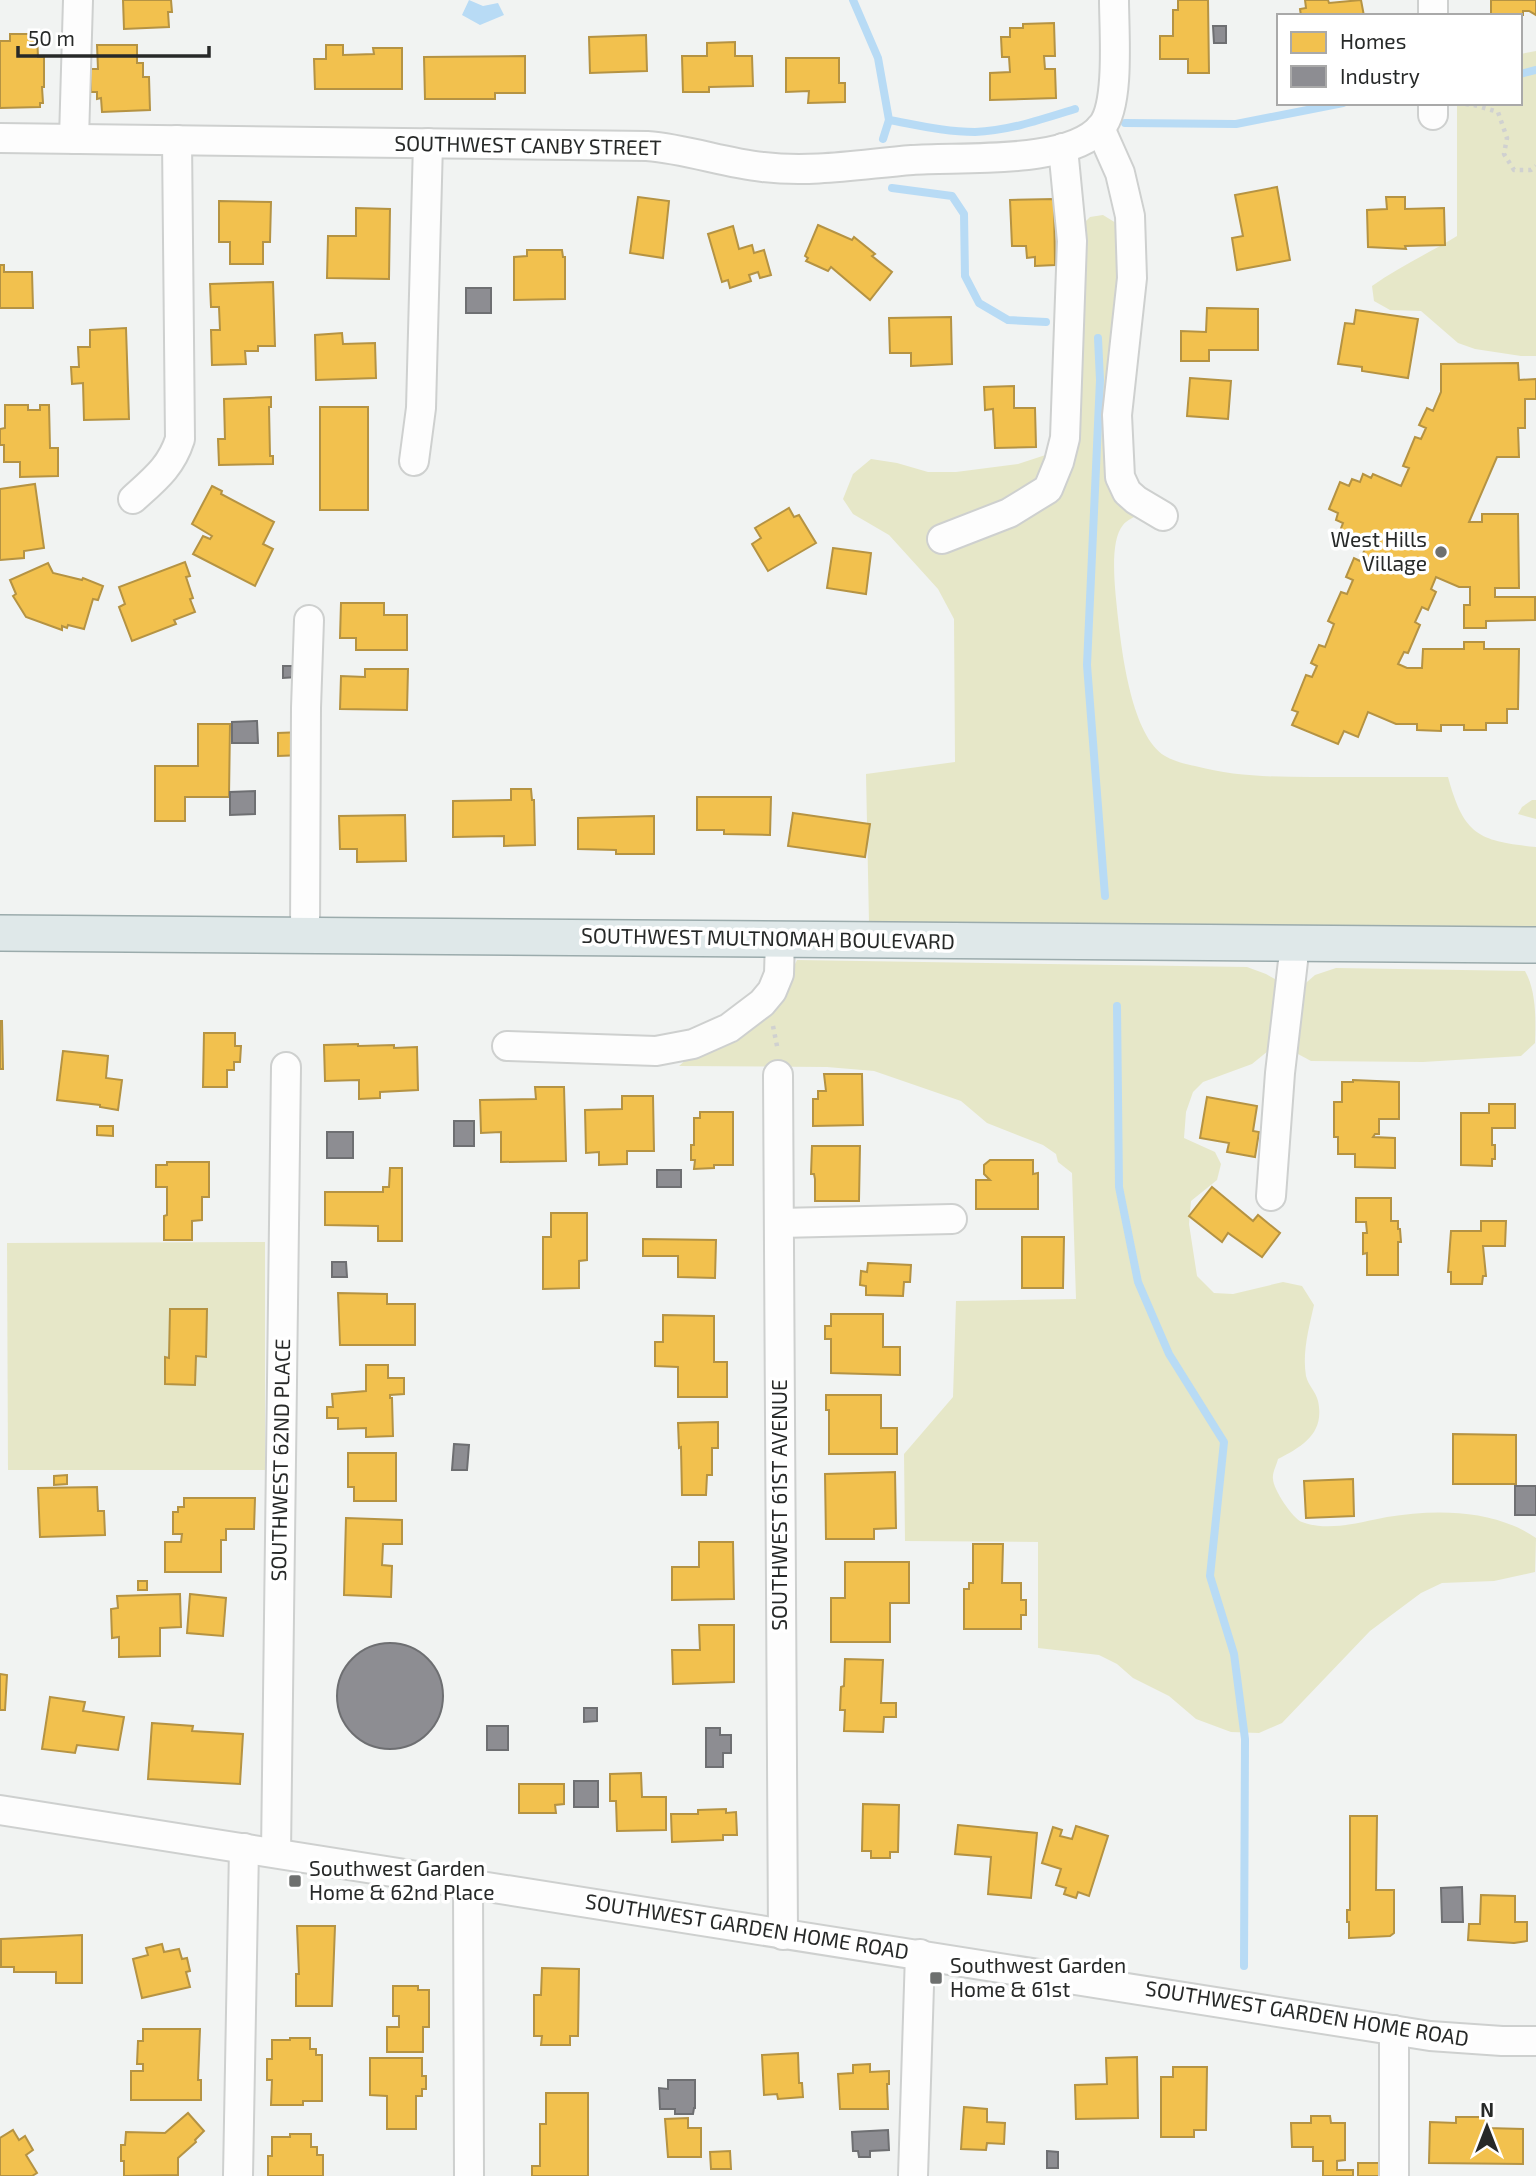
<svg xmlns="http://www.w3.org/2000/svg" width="1536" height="2176" font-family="'Exo 2',sans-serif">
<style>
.green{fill:#e6e7c8}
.water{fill:#b8dbf5}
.homes{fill:#f2c14e;stroke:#b59343;stroke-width:2}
.industry{fill:#8d8d92;stroke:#6e6f72;stroke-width:2}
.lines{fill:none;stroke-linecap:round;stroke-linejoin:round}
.stream{stroke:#b8dbf5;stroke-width:8}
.minor-casing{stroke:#ced0cf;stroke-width:32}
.major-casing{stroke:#9babac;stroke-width:38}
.path{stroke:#d0d1d0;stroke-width:4.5;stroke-dasharray:3.5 5;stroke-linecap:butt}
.minor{stroke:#fdfdfd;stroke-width:28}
.major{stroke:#dfe8e9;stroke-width:35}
.poi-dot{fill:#6e706f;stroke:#fff;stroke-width:2.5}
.labels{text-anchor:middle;stroke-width:7;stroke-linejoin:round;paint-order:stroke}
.street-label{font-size:21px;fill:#272928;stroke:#fff}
.poi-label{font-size:21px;fill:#272928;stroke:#fff;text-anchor:start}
</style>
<rect width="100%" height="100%" fill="#f1f3f2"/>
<g class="green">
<path d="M1536 51V356H1521L1475 349 1458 343 1421 311 1390 310 1374 301 1372 286C1399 267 1429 253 1457 236V103H1520V54Z"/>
<path d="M1103 215 1116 223 1124 245 1103 445 1110 478 1136 516C1132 518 1126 521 1123 525 1108 543 1116 596 1118 618 1122 654 1132 736 1165 756 1173 761 1185 764 1195 766 1239 778 1286 777 1331 777 1370 777 1409 777 1448 777 1464 835 1478 841 1536 847V927L869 923 866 774 955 762 954 619 938 589 889 535 853 514 843 499 853 474 871 459 897 463 928 472H956L1018 464 1070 447 1082 225 1090 217Z"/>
<path d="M1532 800H1536V819L1518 814 1522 807Z"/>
<path d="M797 960 1247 967 1266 974 1280 982 1274 1046 1252 1064 1203 1082 1193 1092 1186 1112 1184 1138 1215 1152 1221 1164 1217 1180 1191 1201 1189 1224 1197 1276 1214 1293 1233 1294 1283 1282 1302 1286 1314 1305C1309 1328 1302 1352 1306 1376 1308 1385 1316 1392 1318 1401 1325 1433 1303 1446 1278 1459 1277 1464 1272 1473 1273 1479 1273 1489 1293 1519 1302 1522 1328 1532 1361 1522 1387 1517 1436 1509 1494 1509 1536 1538L1535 1572 1494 1581 1442 1583 1421 1593 1370 1631 1282 1723 1259 1733 1231 1732 1196 1719 1169 1696 1133 1678 1117 1664 1099 1655 1038 1648V1542L905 1541 904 1454 953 1397 956 1301 1076 1299 1072 1173 1058 1162 1056 1154 1043 1145 987 1123 961 1101 874 1071 827 1067 679 1066 695 1052 779 996Z"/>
<path d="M1336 968 1525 971C1536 990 1536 1019 1535 1043L1521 1056 1423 1062 1311 1061 1298 1054 1293 1044 1300 988 1315 975Z"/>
<path d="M265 1242V1470H8L7 1243Z"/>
</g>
<path class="water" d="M469 0 483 6 498 3 504 15 480 25 462 15Z"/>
<g class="homes">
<path d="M123 0H171L172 12H168L169 27 124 29Z"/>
<path d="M1178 0H1208L1209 73H1188V59H1160V36H1173V10H1178Z"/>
<path d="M1305 0H1328L1329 3 1361 0 1364 16H1301L1300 9 1306 8Z"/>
<path d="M1491 0H1536V15L1529 11H1523V15H1491Z"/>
<path d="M1054 23 1055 56H1044L1045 69H1055L1056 98 990 100V73L1010 72 1009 57H1002L1001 37H1010V28H1023V24Z"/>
<path d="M10 34H37L38 57H44V87H42L43 103H40V107L0 108V41H10Z"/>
<path d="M646 35 647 71 590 73 589 37Z"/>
<path d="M735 42V56H752L753 86 709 87V92H683L682 56H707V43Z"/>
<path d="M97 45H137V63H143V77H149L150 110 102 112 101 98 97 99V92H91L90 69H98Z"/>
<path d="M326 45H343V55L374 54 373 48H402V89H315L314 59H326Z"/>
<path d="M525 56V93H495V99H425L424 57Z"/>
<path d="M786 58H839V83H845V102L808 103 809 91 786 92Z"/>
<path d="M1277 187 1290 260 1237 270 1232 238 1243 236 1235 195Z"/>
<path d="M638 197 669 201 663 258 630 253Z"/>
<path d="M1386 197H1405V209L1444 208 1445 245 1405 246 1406 249 1368 247 1367 210 1387 209Z"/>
<path d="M1054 199 1055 265 1035 266V257L1027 258 1026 246H1012L1010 200Z"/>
<path d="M219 201 271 202 270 242H263V264H230V242H219Z"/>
<path d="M356 208 390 209 389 279 327 278 328 236H356Z"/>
<path d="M818 225 852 240 854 237 875 254 872 256 892 272 870 300 831 267 828 271 806 261 808 258 805 256Z"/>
<path d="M733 226 739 249 752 245 754 253 764 250 771 275 760 278 758 272 749 275 751 281 730 288 728 280 722 282 708 234Z"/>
<path d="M527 250H562L563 257H565V299L514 300V257L527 256Z"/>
<path d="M0 265H4V272H32L33 308H0Z"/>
<path d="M273 282 275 346H258V351H245L246 364 212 365 211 330H220L219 307H211L210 284Z"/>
<path d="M1207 308 1258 309V350H1209V361H1181V331L1206 332Z"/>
<path d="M1356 310 1418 319 1408 378 1362 371V367L1338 364 1345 323 1354 324Z"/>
<path d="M951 317 952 364 911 366V353H890L889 318Z"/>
<path d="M126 328 129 419 84 420 83 383 72 384 71 367H79L78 347H90V330Z"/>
<path d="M342 333 343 344 375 343 376 378 316 380 315 335Z"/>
<path d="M1518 363 1519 380 1536 379V399H1525V428H1518L1519 457H1497L1469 522H1482V514H1518L1519 588H1495V597H1535V620L1486 621V628H1464V605H1470V587H1459L1436 577 1431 589 1436 592 1428 610 1422 607 1415 622 1420 625 1408 653 1404 652 1398 664 1407 668H1422L1423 649H1464V642H1484V649H1519L1518 709H1507V723H1486V730H1464V725H1441V731L1417 730V724H1396L1368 712 1358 737 1344 731 1338 744 1292 725 1298 712 1292 710 1306 675 1312 677 1317 666 1311 663 1319 645 1325 647 1334 624 1328 621 1341 592 1347 594 1353 580 1346 577 1354 558 1360 561 1366 546 1347 538 1349 534 1340 531 1343 523 1336 520 1338 513 1329 509 1340 482 1349 486 1352 479 1360 482 1363 474 1371 478 1373 474 1401 486 1409 468 1403 466 1415 437 1421 439 1426 428 1419 425 1427 408 1433 411 1441 392V364Z"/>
<path d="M1190 378 1231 381 1228 419 1187 416Z"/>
<path d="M1014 386V408H1035L1036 447 995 448 993 409 985 410 984 387Z"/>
<path d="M271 397V407H269L270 456H273V464L219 465 218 439H225L224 399Z"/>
<path d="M5 405H28V410H40V405H49L50 448H58V476L20 477V462H4V445H0V429L5 428Z"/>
<rect x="320" y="407" width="48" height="103"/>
<path d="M35 484 44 548 24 551V558L0 560V489Z"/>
<path d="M212 486 222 491 221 494 274 522 263 544 273 549 255 586 193 554 203 536 210 539 212 536 192 524Z"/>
<path d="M789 508 794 517 799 515 816 543 768 571 752 544 761 538 755 528Z"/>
<path d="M833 548 871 553 866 594 827 588Z"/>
<path d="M185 562 190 576 186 577 193 598 190 599 195 612 174 620 176 624 132 641 119 607 125 604 119 587Z"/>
<path d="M48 563 53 573 82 580 83 578 103 586 98 600 93 599 84 629 68 625 67 628 62 626V630L26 617 13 596 16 594 10 580Z"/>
<path d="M341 603H384V615H407V650H356V638H340Z"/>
<path d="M365 669H408L407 710 340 709 341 676 365 677Z"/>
<path d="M198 724H230L229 797H185V821H155V766H198Z"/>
<path d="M302 732 303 755 278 756V733Z"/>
<path d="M511 789H531L532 800H534L535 845 504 846V836L453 837V801L511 800Z"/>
<path d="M697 797H771L770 835 724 834V830H697Z"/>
<path d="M793 813 870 824 865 857 788 846Z"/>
<path d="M405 815 406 861 357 862V849H340L339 816Z"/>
<path d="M654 816V854H616V850L578 849V818Z"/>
<path d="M0 1021H2L3 1069H0Z"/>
<path d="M204 1033H235V1046H241L240 1062H234V1070H227V1087H203Z"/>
<path d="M358 1044V1046L394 1045V1048L417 1047 418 1090 380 1092V1098L359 1099V1080L325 1081 324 1045Z"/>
<path d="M63 1051 108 1056 106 1078 122 1080 118 1110 100 1107V1105L57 1100Z"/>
<path d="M824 1074H862L863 1125 813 1126V1099H818V1091H826Z"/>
<path d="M1353 1080 1399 1082V1119H1379V1134H1375L1373 1137 1395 1138V1168L1355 1167V1154H1338V1137H1334V1102H1342V1082H1353Z"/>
<path d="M535 1087H564L566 1161 501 1162V1132L481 1133 480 1100 536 1099Z"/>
<path d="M622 1096H653L654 1151H627V1164L599 1165V1152L586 1153 585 1110 622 1109Z"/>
<path d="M1207 1097 1257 1106 1253 1131 1259 1132 1255 1157 1227 1152 1229 1143 1200 1138Z"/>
<path d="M1489 1104H1515V1128H1492V1145H1495V1159H1492V1166L1461 1165V1113H1489Z"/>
<path d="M700 1112H733V1165H714V1168L694 1169 695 1160H691V1145H694V1118H700Z"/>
<path d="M97 1126H113V1136L97 1135Z"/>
<path d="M812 1146H860L859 1201H815V1179L814 1174H811Z"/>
<path d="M990 1160H1033V1174L1038 1173V1209H976V1180H990L984 1174V1165Z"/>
<path d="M167 1162H209V1197H202V1220L192 1221V1240H164V1216L167 1215V1187H156V1165H167Z"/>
<path d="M390 1168H402V1241H378V1226L325 1225V1192H383V1187H389Z"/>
<path d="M1212 1187 1253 1221 1258 1215 1280 1233 1262 1257 1228 1233 1222 1242 1189 1216Z"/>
<path d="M1356 1198H1391V1221H1398V1229H1400L1401 1242H1398V1275H1367V1253L1363 1254V1233H1367L1366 1222H1356Z"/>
<path d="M551 1213H587V1260L579 1261V1288L543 1289V1237H551Z"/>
<path d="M1481 1221H1506L1505 1246H1483L1486 1276H1483L1482 1284H1451V1272H1448L1451 1231H1481Z"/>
<path d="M1022 1237H1064L1063 1288H1022Z"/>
<path d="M643 1239 716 1240 715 1278 678 1277V1256H643Z"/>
<path d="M868 1263 911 1265 910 1282H904L903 1296 866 1295V1286L860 1285 861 1271 867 1272Z"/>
<path d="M338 1293 387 1294V1304H415V1345H340Z"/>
<path d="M170 1309H207L206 1357 196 1356 195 1385 165 1384V1357L169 1358Z"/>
<path d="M831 1314H883V1347H900V1375L831 1373V1339H825V1326H831Z"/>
<path d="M663 1315 714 1316V1362H727V1397H678V1367L655 1366V1342H663Z"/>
<path d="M366 1365H388V1378H404V1394L390 1395V1398H392L393 1436 366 1437V1428L338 1429V1418H327V1407H333L332 1394 366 1391Z"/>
<path d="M826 1395H881V1428H897V1454H829V1410H826Z"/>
<path d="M718 1422V1448H712V1475H707L706 1495H682L681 1447 679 1448 678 1423Z"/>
<path d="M1453 1434 1516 1435V1484H1453Z"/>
<path d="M348 1453H396V1501H354V1487H348Z"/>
<path d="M895 1472 896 1528 874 1529V1539H826L825 1474Z"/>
<path d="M67 1475V1484L54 1485V1476Z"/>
<path d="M1353 1479 1354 1516 1306 1518 1304 1481Z"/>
<path d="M97 1487 98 1511H104L105 1535 40 1537 38 1488Z"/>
<path d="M184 1498H255L254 1529H226V1540H221V1572H165V1542H181L182 1534H173V1512H178V1507H184Z"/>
<path d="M346 1518 402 1520V1544H383L382 1565 392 1566 391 1597 344 1595Z"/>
<path d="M699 1542H733L734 1599 672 1600V1567H699Z"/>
<path d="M973 1544H1003L1002 1583H1021V1600H1026V1615H1021V1629H964V1589H969V1583H973Z"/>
<path d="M845 1562H909V1603H890V1642H831V1598H845Z"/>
<rect x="138" y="1581" width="9" height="9"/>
<path d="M180 1594 181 1627 160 1628V1656L119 1657V1637L112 1638 111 1609 118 1608 117 1596Z"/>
<path d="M190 1594 226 1598 223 1636 187 1633Z"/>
<path d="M699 1625H734V1682L673 1684 672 1650H700Z"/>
<path d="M845 1659 883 1660 881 1703H896V1717H884L883 1732 844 1731 845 1710H840L841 1687 844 1686Z"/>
<path d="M0 1674 7 1675 5 1710H0Z"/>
<path d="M50 1697 85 1702 83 1711 124 1717 118 1750 77 1745 75 1753 42 1749Z"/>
<path d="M152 1723 193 1726 192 1731 243 1734 240 1784 148 1779Z"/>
<path d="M641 1773 642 1797H666V1830L617 1831 616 1801H610V1774Z"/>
<path d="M519 1784H564V1804L555 1805 556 1813H519Z"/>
<path d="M863 1804 899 1805 898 1852H890V1858H871V1851H862Z"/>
<path d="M726 1809V1813L736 1812 737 1835H723V1840L672 1842 671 1814H698V1810Z"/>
<path d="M1350 1816H1377L1376 1890H1394V1933L1390 1936 1349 1938V1922H1347V1910H1350Z"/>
<path d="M958 1825 1037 1833 1031 1898 988 1894 991 1857 955 1854Z"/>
<path d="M1076 1826 1108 1836 1089 1896 1078 1892 1076 1898 1064 1894 1066 1888 1056 1885 1061 1869 1042 1863 1053 1827 1062 1830 1060 1836 1072 1839Z"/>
<path d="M1481 1895 1515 1896V1922H1527V1941L1514 1943 1468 1940 1469 1924H1480Z"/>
<path d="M297 1926H335L332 2006H296V1974H299Z"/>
<path d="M82 1935V1983H56V1972H14V1967H1V1939Z"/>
<path d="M162 1944 164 1952 179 1949 182 1959 187 1958 190 1971 186 1972 190 1987 142 1998 133 1959 148 1955 146 1948Z"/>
<path d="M542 1968 579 1969 578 2036H570V2045H541L542 2036H534V1995H541Z"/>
<path d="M393 1986H418V1990H429V2027H423V2052H387V2027H399V2016H393Z"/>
<path d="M143 2029H200L198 2080H201V2100H131V2071H143V2064H137L138 2041H143Z"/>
<path d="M290 2038H310V2049H316V2055H322V2101H303V2105H271L272 2080H267V2059H272V2040H290Z"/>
<path d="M798 2053 799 2083H802L803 2097 778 2099 777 2094 764 2095 762 2055Z"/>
<path d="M1137 2057 1138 2118 1076 2119 1075 2085 1107 2084 1106 2058Z"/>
<path d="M370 2058H422V2076H426V2089H422V2096H416V2129H387V2096L370 2095Z"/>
<path d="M870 2064V2072L889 2071V2084H887L888 2109H840L838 2074 853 2073V2065Z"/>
<path d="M1173 2067H1207L1206 2130H1194V2137H1161V2077H1173Z"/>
<path d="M546 2093H588V2176H532V2166H540V2124H546Z"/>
<path d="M964 2107 987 2109V2122L1005 2123 1004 2144 987 2143 986 2150 961 2149Z"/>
<path d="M188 2113 204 2131 195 2140 196 2142 178 2158V2175L124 2176V2161H121V2145H125L126 2132 165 2133Z"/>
<path d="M1311 2116H1330L1331 2123H1345V2160L1337 2161V2170H1353V2176H1323V2161H1313V2147H1292L1291 2123H1311Z"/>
<path d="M1456 2117H1487V2128L1523 2129V2164L1429 2163 1430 2122 1456 2123Z"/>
<path d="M688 2118V2128H701V2157H668L665 2119Z"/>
<path d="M13 2130 19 2140 25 2136 33 2150 26 2155 37 2173 32 2176H0V2138Z"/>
<path d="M290 2134H311V2147H317V2155H323V2176H268V2156H272V2137H290Z"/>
<path d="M730 2151 731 2169H711L710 2152Z"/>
<rect x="1358" y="2163" width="23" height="13"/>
</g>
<g class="industry">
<path d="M1213 26H1226V43H1214Z"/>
<rect x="466" y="288" width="25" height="25"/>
<path d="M283 666H297V677L283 678Z"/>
<path d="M257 721 258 743H232V722Z"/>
<path d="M255 791V814L230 815V792Z"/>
<rect x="454" y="1121" width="20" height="25"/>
<rect x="327" y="1132" width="26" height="26"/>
<rect x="657" y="1170" width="24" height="17"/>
<path d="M332 1262H346L347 1277H332Z"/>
<path d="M454 1444 469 1445 467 1470H452Z"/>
<rect x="1515" y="1486" width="21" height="29"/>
<circle cx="390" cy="1696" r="53"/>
<path d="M584 1708H597V1721L584 1722Z"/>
<rect x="487" y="1726" width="21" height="24"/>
<path d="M706 1728H720V1735H731V1753H723V1767H706Z"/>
<rect x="574" y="1781" width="24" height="26"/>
<path d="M1462 1887 1463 1922H1442L1441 1888Z"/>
<path d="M668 2080H695V2108H694L693 2114H675V2109H660L659 2088 668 2089Z"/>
<path d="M888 2130 889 2150 870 2151V2157H859L858 2151H853L852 2132Z"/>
<path d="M1047 2151 1058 2152V2168H1047Z"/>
</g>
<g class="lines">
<g class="stream">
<path d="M853 0 878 58 889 120C917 125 946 132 975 132 1008 131 1043 119 1075 109"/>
<path d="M1520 74 1536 70"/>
<path d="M1125 123 1236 124 1343 103"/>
<path d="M883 139 889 120"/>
<path d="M892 188 952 196 964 214 965 276 979 303 1008 320 1046 322"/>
<path d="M1098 338 1100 380 1087 665 1105 896"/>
<path d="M1117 1006 1119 1187 1138 1282 1169 1354 1224 1442 1210 1576 1234 1654 1245 1739 1244 1966"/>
</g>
<defs>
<g id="minor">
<path d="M1433 0V16"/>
<path d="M1433 115V103"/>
<path d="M1100 128 1120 173 1130 216 1132 278 1117 415 1120 477 1127 492 1136 500 1163 516"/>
<path d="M0 138 647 146C687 149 724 163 763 167 813 173 862 164 912 160 959 156 1070 166 1102 126 1120 104 1114 30 1114 0"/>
<path d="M74 139 78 0"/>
<path d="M414 461 421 408 428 143"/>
<path d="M133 499C155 479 171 467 180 439L177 140"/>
<path d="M942 539 1009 513 1048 489 1059 462 1065 438 1072 241 1063 148"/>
<path d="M305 935 306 708 309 620"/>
<path d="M507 1046 656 1051 693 1044 729 1028 762 1003 772 991 779 974 780 939"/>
<path d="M778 1075 783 1935"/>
<path d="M1271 1196 1280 1073 1295 944"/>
<path d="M779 1223 952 1219"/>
<path d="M0 1810 1430 2036 1502 2041H1536"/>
<path d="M276 1853 286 1067"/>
<path d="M468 1883 469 2176"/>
<path d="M238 2176 244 1848"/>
<path d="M913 2176 920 1954"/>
<path d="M1394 2176V2030"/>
</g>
<path id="major" d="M0 933 1536 945"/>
</defs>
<use href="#minor" class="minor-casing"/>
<use href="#major" class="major-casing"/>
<g class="path">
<path d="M1457 103 1474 105 1498 112 1507 138 1504 154 1514 170H1531L1536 166"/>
<path d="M773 1026 778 1051"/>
</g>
<use href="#minor" class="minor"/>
<use href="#major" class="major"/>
</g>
<g class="poi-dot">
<circle cx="1441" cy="552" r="7"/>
<rect x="288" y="1874" width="14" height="14" rx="3.5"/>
<rect x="929" y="1971" width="14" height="14" rx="3.5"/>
</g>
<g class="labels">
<g class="street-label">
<text transform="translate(528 146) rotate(1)" y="7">SOUTHWEST CANBY STREET</text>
<text transform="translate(768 939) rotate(1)" y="7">SOUTHWEST MULTNOMAH BOULEVARD</text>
<text transform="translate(281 1460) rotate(-89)" y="7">SOUTHWEST 62ND PLACE</text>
<text transform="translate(780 1505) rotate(-90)" y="7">SOUTHWEST 61ST AVENUE</text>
<text transform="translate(747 1927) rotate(9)" y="7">SOUTHWEST GARDEN HOME ROAD</text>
<text transform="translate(1307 2014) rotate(9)" y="7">SOUTHWEST GARDEN HOME ROAD</text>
</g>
<g class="poi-label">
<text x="1427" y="547" text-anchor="end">West Hills<tspan x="1427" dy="24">Village</tspan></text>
<text x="309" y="1876">Southwest Garden<tspan x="309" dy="24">Home &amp; 62nd Place</tspan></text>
<text x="950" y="1973">Southwest Garden<tspan x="950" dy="24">Home &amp; 61st</tspan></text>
</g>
</g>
<rect x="1277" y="14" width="245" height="91" fill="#ffffff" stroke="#a9a9a9" stroke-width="2"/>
<rect x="1291" y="32" width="35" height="21" fill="#f2c14e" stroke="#a9a9a9" stroke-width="2"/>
<text x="1340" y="49" font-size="21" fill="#272928">Homes</text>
<rect x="1291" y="66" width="35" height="21" fill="#8d8d92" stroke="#a9a9a9" stroke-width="2"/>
<text x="1340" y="84" font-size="21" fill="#272928">Industry</text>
<g transform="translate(1487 2127)" stroke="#ffffff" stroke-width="5" paint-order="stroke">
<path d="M0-5L12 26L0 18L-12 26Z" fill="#272928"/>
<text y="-10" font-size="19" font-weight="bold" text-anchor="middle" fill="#272928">N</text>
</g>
<path d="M18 46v10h191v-10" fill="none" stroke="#272928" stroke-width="3.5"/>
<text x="28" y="46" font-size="21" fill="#272928" stroke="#ffffff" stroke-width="5" paint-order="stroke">50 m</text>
</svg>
